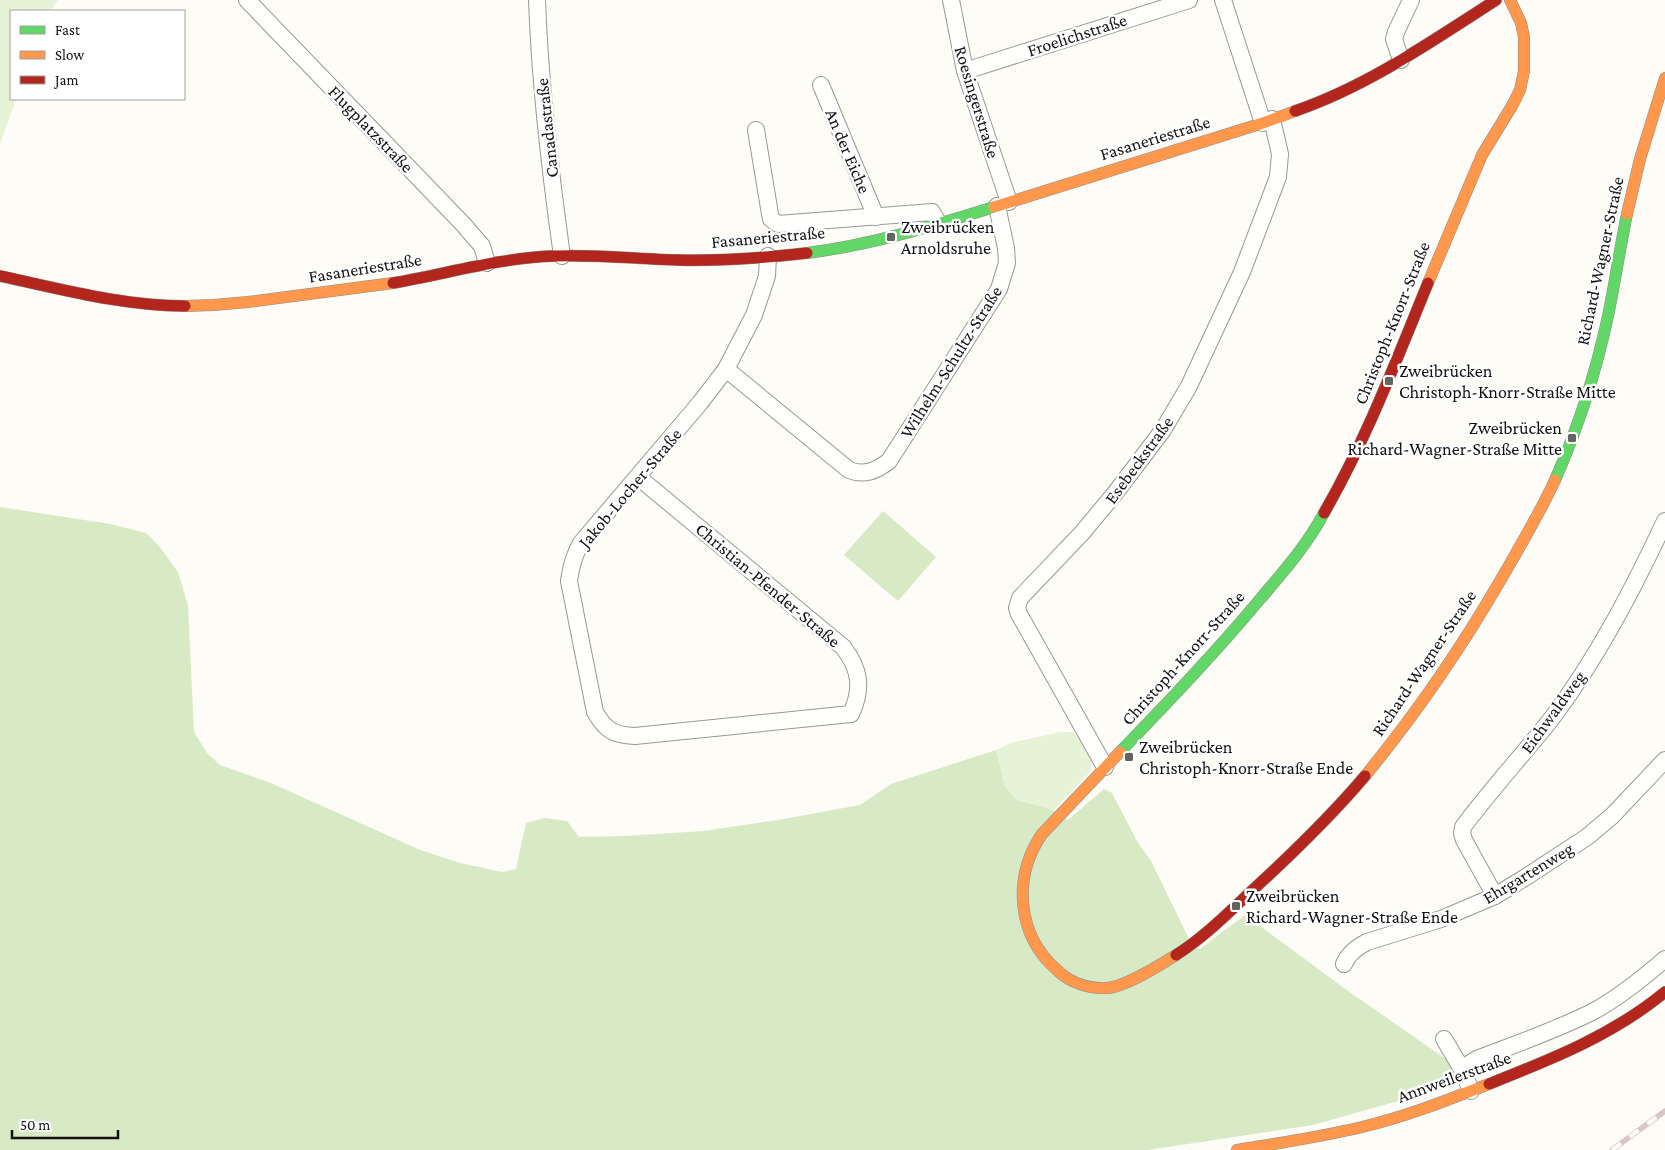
<svg xmlns="http://www.w3.org/2000/svg" width="1665" height="1150" font-family="'Crimson Pro',serif">
<style>
.green{fill:#e7f3d7}
.forest{fill:#d8eac5}
.lines{fill:none;stroke-linecap:round;stroke-linejoin:round}
.street-casing{stroke:#979795;stroke-width:18}
.fast-casing{stroke:#8e8d8b;stroke-width:12}
.slow-casing{stroke:#8e8d8b;stroke-width:12}
.jam-casing{stroke:#8e8d8b;stroke-width:12}
.street{stroke:#fffffe;stroke-width:16}
.fast{stroke:#63d668;stroke-width:11}
.slow{stroke:#ff974d;stroke-width:11}
.jam{stroke:#b3261e;stroke-width:11}
.rail-casing{stroke:#d9c6c7;stroke-width:5.5}
.rail{stroke:#fff;stroke-width:4;stroke-dasharray:11;stroke-linecap:butt}
.poi-dot{fill:#646362;stroke:#fff;stroke-width:2}
.labels{text-anchor:middle;stroke-width:5;stroke-linejoin:round;paint-order:stroke}
.street-label{font-size:18px;fill:#111;stroke:#fff}
.poi-label{font-size:18px;fill:#111;stroke:#fff;text-anchor:start}
</style>
<rect width="100%" height="100%" fill="#fdfcf7"/>
<g class="green">
<path d="M0 0H58L50 11H11V99H16L0 144Z"/>
<path d="M1060 732H1074L1093 760 1090 772 1054 810 1017 800 1005 787 996 750 1010 743Z"/>
</g>
<g class="forest">
<path d="M0 507 110 524 146 533 159 546 178 572 188 605 194 732 207 753 220 765 271 783 418 849 460 863 502 872 516 869 526 823 544 818 567 821 579 837 625 836 703 831 778 820 860 805 891 784 996 750 1005 787 1017 800 1054 810 1068 820 1104 789 1112 793 1137 841 1151 861 1193 947 1200 949 1245 915 1351 993 1446 1059 1461 1079 1459 1083 1455 1085 1313 1125 1148 1150H0Z"/>
<path d="M883 511 936 557 898 601 844 555Z"/>
</g>
<g class="lines">
<defs>
<g id="street">
<path d="M247 0 462 223 482 246 487 263"/>
<path d="M537 0C540 86 550 171 562 256"/>
<path d="M951 0 965 71 1009 202"/>
<path d="M1223 0 1263 123"/>
<path d="M1401 60 1394 39 1396 32 1411 0"/>
<path d="M965 71 1189 0"/>
<path d="M821 85 876 217"/>
<path d="M756 130 770 214 771 219 778 224 932 212 939 224"/>
<path d="M726 369 849 470C864 476 876 471 889 461L999 289 1007 263 1006 248 997 206"/>
<path d="M638 477 843 647C860 669 863 688 851 714L635 736C614 735 606 731 595 712L569 581C571 566 574 555 581 543L700 403 726 369 754 315 767 276 768 256"/>
<path d="M1105 767 1019 614 1017 608 1020 598 1082 533 1116 492 1163 430 1189 386 1242 272 1278 177 1280 154 1272 119"/>
<path d="M1495 896 1464 840 1462 833 1463 827C1491 789 1523 755 1552 718 1598 657 1633 589 1665 521"/>
<path d="M1344 964C1349 953 1356 948 1367 942L1441 919 1495 896 1526 877 1587 837 1612 816 1665 760"/>
<path d="M1444 1039 1463 1071"/>
<path d="M1471 1091 1463 1071 1469 1064 1477 1059C1516 1044 1557 1030 1594 1011 1620 997 1643 978 1665 959"/>
</g>
<g id="fast">
<path d="M807 253C871 245 933 226 994 207"/>
<path d="M1555 480C1578 428 1596 372 1608 316 1615 282 1620 248 1627 214"/>
<path d="M1120 752C1168 702 1216 652 1261 598 1284 571 1307 545 1324 513"/>
</g>
<g id="slow">
<path d="M994 207 1263 123 1295 111"/>
<path d="M1627 214 1640 159 1665 78"/>
<path d="M1428 283 1482 155 1512 106 1520 90 1524 71V37L1521 23 1510 0"/>
<path d="M185 306 214 305 248 302 393 283"/>
<path d="M1120 752 1042 834C1012 878 1017 936 1058 971 1071 983 1089 989 1107 988 1125 987 1160 965 1176 955"/>
<path d="M1365 776C1415 715 1460 650 1500 581 1519 548 1539 515 1555 480"/>
<path d="M1237 1150C1279 1143 1321 1137 1362 1127 1405 1117 1448 1100 1489 1084"/>
</g>
<g id="jam">
<path d="M1295 111C1368 86 1432 41 1496 0"/>
<path d="M0 276C61 289 123 306 185 306"/>
<path d="M393 283C446 274 499 258 553 256 595 254 637 259 678 260 721 261 764 258 807 253"/>
<path d="M1324 513C1366 440 1396 361 1428 283"/>
<path d="M1176 955C1206 936 1231 910 1257 886 1295 851 1332 815 1365 776"/>
<path d="M1489 1084C1552 1059 1613 1035 1665 992"/>
</g>
</defs>
<use href="#street" class="street-casing"/>
<use href="#fast" class="fast-casing"/>
<use href="#slow" class="slow-casing"/>
<use href="#jam" class="jam-casing"/>
<use href="#street" class="street"/>
<use href="#fast" class="fast"/>
<use href="#slow" class="slow"/>
<use href="#jam" class="jam"/>
<defs>
<path id="rail" d="M1612 1150 1665 1111"/>
</defs>
<use href="#rail" class="rail-casing"/>
<use href="#rail" class="rail"/>
</g>
<g class="poi-dot">
<rect x="886" y="232" width="10" height="10" rx="2.5"/>
<rect x="1384" y="376" width="10" height="10" rx="2.5"/>
<rect x="1567" y="433" width="10" height="10" rx="2.5"/>
<rect x="1124" y="752" width="10" height="10" rx="2.5"/>
<rect x="1231" y="901" width="10" height="10" rx="2.5"/>
</g>
<g class="labels">
<g class="street-label">
<text transform="translate(1077 35) rotate(-18)" y="6">Froelichstraße</text>
<text transform="translate(977 102) rotate(73)" y="6">Roesingerstraße</text>
<text transform="translate(547 128) rotate(-96)" y="6">Canadastraße</text>
<text transform="translate(371 129) rotate(46)" y="6">Flugplatzstraße</text>
<text transform="translate(1155 138) rotate(-17)" y="6">Fasaneriestraße</text>
<text transform="translate(848 151) rotate(67)" y="6">An der Eiche</text>
<text transform="translate(768 237) rotate(-5)" y="6">Fasaneriestraße</text>
<text transform="translate(1600 261) rotate(-78)" y="6">Richard-Wagner-Straße</text>
<text transform="translate(365 268) rotate(-9)" y="6">Fasaneriestraße</text>
<text transform="translate(1392 323) rotate(-68)" y="6">Christoph-Knorr-Straße</text>
<text transform="translate(951 362) rotate(-58)" y="6">Wilhelm-Schultz-Straße</text>
<text transform="translate(1139 460) rotate(-54)" y="6">Esebeckstraße</text>
<text transform="translate(630 488) rotate(-50)" y="6">Jakob-Locher-Straße</text>
<text transform="translate(768 585) rotate(40)" y="6">Christian-Pfender-Straße</text>
<text transform="translate(1183 658) rotate(-48)" y="6">Christoph-Knorr-Straße</text>
<text transform="translate(1424 663) rotate(-56)" y="6">Richard-Wagner-Straße</text>
<text transform="translate(1553 712) rotate(-54)" y="6">Eichwaldweg</text>
<text transform="translate(1528 873) rotate(-31)" y="6">Ehrgartenweg</text>
<text transform="translate(1454 1077) rotate(-20)" y="6">Annweilerstraße</text>
</g>
<g class="poi-label">
<text x="901" y="233">Zweibrücken<tspan x="901" dy="21">Arnoldsruhe</tspan></text>
<text x="1399" y="377">Zweibrücken<tspan x="1399" dy="21">Christoph-Knorr-Straße Mitte</tspan></text>
<text x="1562" y="434" text-anchor="end">Zweibrücken<tspan x="1562" dy="21">Richard-Wagner-Straße Mitte</tspan></text>
<text x="1139" y="753">Zweibrücken<tspan x="1139" dy="21">Christoph-Knorr-Straße Ende</tspan></text>
<text x="1246" y="902">Zweibrücken<tspan x="1246" dy="21">Richard-Wagner-Straße Ende</tspan></text>
</g>
</g>
<rect x="10" y="10" width="175" height="90" fill="#ffffff" stroke="#a0a0a0"/>
<rect x="20" y="26" width="25" height="8" fill="#63d668" stroke="#a0a0a0"/>
<text x="55" y="35" font-size="15" fill="#111111">Fast</text>
<rect x="20" y="51" width="25" height="8" fill="#ff974d" stroke="#a0a0a0"/>
<text x="55" y="60" font-size="15" fill="#111111">Slow</text>
<rect x="20" y="76" width="25" height="8" fill="#b3261e" stroke="#a0a0a0"/>
<text x="55" y="85" font-size="15" fill="#111111">Jam</text>
<path d="M12 1130v8h106v-8" fill="none" stroke="#111111" stroke-width="2.5"/>
<text x="20" y="1130" font-size="15" fill="#111111" stroke="#ffffff" stroke-width="4" paint-order="stroke">50 m</text>
</svg>
